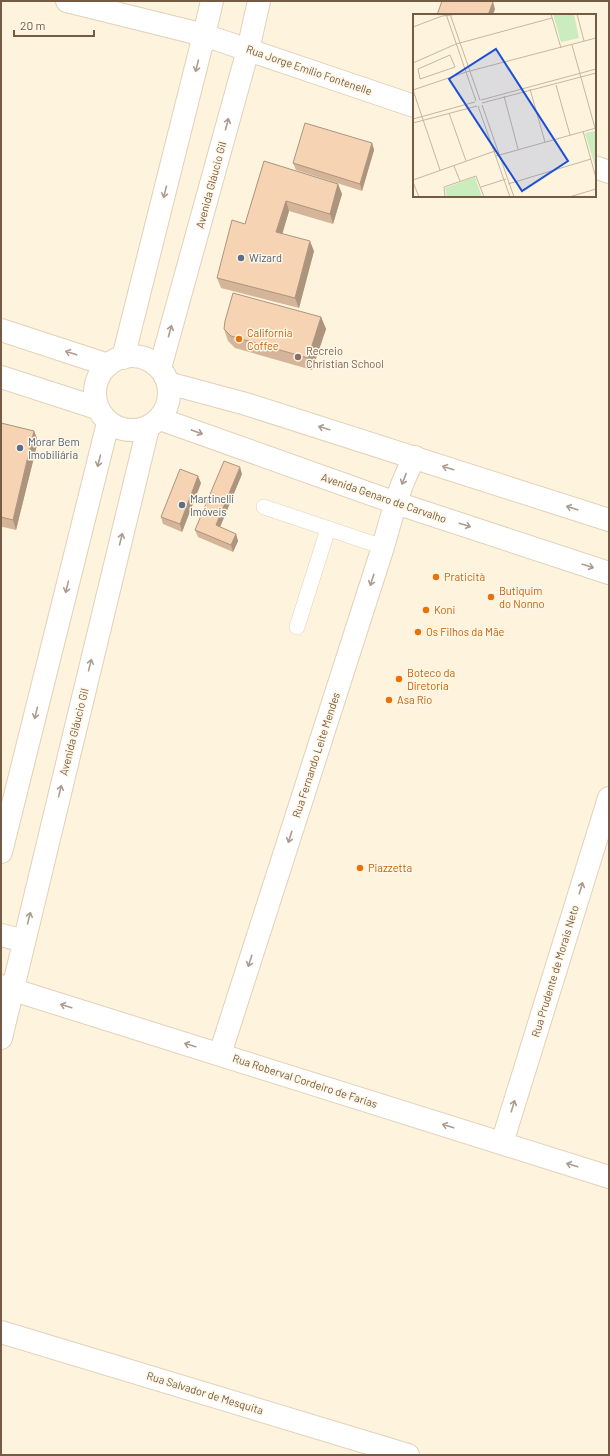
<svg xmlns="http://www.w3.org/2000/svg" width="610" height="1456" font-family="Barlow,sans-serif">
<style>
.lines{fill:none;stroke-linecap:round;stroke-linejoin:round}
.service-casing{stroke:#e2d0b9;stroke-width:16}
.minor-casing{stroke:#e2d0b9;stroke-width:24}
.tertiary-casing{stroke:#e2d0b9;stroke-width:24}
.service{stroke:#fff;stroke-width:15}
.minor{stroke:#fff;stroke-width:22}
.tertiary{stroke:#fff;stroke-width:22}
.wall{fill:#d4b59a}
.shaded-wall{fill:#ac947d}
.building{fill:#f6d3b3;stroke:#ac947d}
.oneway{stroke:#ac9c8f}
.service-dot{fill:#5c6f8a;stroke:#fff7e6;stroke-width:1.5}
.food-dot{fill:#e8710a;stroke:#fff7e6;stroke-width:1.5}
.education-dot{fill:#8d6e63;stroke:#fff7e6;stroke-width:1.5}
.labels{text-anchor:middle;stroke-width:3;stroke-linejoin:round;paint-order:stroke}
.street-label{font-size:11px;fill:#755a44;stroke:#fff7e6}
.service-label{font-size:11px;fill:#4e5e75;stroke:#fff7e6;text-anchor:start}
.food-label{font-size:11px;fill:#c56008;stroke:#fff7e6;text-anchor:start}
.education-label{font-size:11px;fill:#785e54;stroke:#fff7e6;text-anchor:start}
.inset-road{fill:none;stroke:#c7b6a0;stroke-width:1}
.view{fill:#1d4ed8;fill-opacity:0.15;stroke:#1d4ed8;stroke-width:2}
.inset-edge{fill:none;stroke:#755a44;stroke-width:2}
</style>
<rect width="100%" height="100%" fill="#fef4de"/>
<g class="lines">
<defs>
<g id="service">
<path d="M264 507 383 547"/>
<path d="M297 627 328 529"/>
</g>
<g id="minor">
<path d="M67 1 204 35 414 106"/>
<path d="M595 167 609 172"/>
<path d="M1 935 24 941"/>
<path d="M1 986 609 1177"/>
<path d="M220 1054 383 547C392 516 399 485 415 457"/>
<path d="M502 1143 609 798"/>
<path d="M1 1332 408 1455"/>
</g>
<g id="tertiary">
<path d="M1 330 108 365"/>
<circle cx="132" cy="393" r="37"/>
<path d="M123 358 204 35 212 1"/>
<path d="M160 368 248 50 259 1"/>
<path d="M1 377 97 408"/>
<path d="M168 383 246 404 609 520"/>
<path d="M160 419 396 503 609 573"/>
<path d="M1 852 108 423"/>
<path d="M1 1038 148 428"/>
</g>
</defs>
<use href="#service" class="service-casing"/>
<use href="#minor" class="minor-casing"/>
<use href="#tertiary" class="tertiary-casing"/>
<use href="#service" class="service"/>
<use href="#minor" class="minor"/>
<use href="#tertiary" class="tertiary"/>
</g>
<g class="wall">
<path d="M372 143 374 150 362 191 296 170 293 163Z"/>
<path d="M264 161 338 184 342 194 333 224 289 211 282 234 314 251 299 308 221 288 217 278 245 224Z"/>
<path d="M321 317 326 329 312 370 235 348 228 341 224 329Z"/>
<path d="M1 423 34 431 38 441 16 530 3 527 1 528Z"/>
<path d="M242 474 220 527 236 534 238 541 233 552 198 537 195 530Z"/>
<path d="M201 483 182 532 163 524 161 517Z"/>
</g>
<g class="shaded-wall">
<path d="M493 2 495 9 493 15H488Z"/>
<path d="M372 143 374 150 362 191 360 184Z"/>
<path d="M338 184 342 194 333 224 330 214Z"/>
<path d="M286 201 289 211 280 242 276 232Z"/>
<path d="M310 241 314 251 299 308 295 298Z"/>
<path d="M321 317 326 329 312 370 308 358Z"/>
<path d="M34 431 38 441 16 530 13 520Z"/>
<path d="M240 467 242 474 218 532 216 525Z"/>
<path d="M198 476 201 483 182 532 180 524Z"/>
<path d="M236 534 238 541 233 552 231 545Z"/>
</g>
<g class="building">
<path d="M442 1H491L493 2 488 15H437Z"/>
<path d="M305 123 372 143 360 184 293 163Z"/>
<path d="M264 161 338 184 330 214 286 201 276 232 310 241 295 298 217 278 232 220 245 224Z"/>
<path d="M233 293 321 317 308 358 231 336 224 329 225 321Z"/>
<path d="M1 423 34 431 13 520 1 517Z"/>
<path d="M224 461 240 467 216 525 236 534 231 545 195 530Z"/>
<path d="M180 469 198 476 180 524 161 517Z"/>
</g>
<defs><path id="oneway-shaft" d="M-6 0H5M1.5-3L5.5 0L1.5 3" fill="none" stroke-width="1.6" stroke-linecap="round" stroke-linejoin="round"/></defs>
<g class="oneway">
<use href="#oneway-shaft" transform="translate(197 66) rotate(104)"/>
<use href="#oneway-shaft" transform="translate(227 124) rotate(-75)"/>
<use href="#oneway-shaft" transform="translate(165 192) rotate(104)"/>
<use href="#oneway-shaft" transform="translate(170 331) rotate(-75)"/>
<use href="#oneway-shaft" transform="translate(71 353) rotate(-162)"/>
<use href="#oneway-shaft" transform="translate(324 428) rotate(-163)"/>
<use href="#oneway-shaft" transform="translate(197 432) rotate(20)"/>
<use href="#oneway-shaft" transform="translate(99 461) rotate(104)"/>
<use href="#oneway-shaft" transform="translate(448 468) rotate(-162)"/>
<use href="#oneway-shaft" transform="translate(404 479) rotate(111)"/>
<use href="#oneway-shaft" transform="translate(572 508) rotate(-162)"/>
<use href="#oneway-shaft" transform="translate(465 525) rotate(18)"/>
<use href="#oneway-shaft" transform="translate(121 539) rotate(-76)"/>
<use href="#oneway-shaft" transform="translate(588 566) rotate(18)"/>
<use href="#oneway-shaft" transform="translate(372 580) rotate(108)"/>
<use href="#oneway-shaft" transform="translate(67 587) rotate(104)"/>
<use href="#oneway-shaft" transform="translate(90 665) rotate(-76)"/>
<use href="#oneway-shaft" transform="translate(36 713) rotate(104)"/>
<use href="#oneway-shaft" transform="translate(60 791) rotate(-76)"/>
<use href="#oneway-shaft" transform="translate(290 837) rotate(108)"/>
<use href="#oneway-shaft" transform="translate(581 888) rotate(-73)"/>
<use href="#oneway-shaft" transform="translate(29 918) rotate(-76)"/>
<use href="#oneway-shaft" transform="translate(250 961) rotate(108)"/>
<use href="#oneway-shaft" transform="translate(66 1006) rotate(-163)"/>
<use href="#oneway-shaft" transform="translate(190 1045) rotate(-163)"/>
<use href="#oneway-shaft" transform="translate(513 1106) rotate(-73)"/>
<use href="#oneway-shaft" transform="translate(448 1126) rotate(-162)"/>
<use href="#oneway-shaft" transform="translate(572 1165) rotate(-163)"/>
</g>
<g class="service-dot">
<circle cx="241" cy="258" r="4"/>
<circle cx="20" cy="448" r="4"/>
<circle cx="182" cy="505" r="4"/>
</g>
<g class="food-dot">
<circle cx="239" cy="339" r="4"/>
<circle cx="436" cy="577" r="4"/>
<circle cx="491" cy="597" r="4"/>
<circle cx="426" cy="610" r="4"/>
<circle cx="418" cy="632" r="4"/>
<circle cx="399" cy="679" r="4"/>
<circle cx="389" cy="700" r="4"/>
<circle cx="360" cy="868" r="4"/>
</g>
<circle class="education-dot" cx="298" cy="357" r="4"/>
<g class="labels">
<g class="street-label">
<text transform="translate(309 70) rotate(19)" y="4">Rua Jorge Emílio Fontenelle</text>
<text transform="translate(211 185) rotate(-75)" y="4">Avenida Gláucio Gil</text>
<text transform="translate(384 498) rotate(19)" y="4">Avenida Genaro de Carvalho</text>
<text transform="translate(74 732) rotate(-76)" y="4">Avenida Gláucio Gil</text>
<text transform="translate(316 755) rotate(-72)" y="4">Rua Fernando Leite Mendes</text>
<text transform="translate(555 971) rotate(-73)" y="4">Rua Prudente de Morais Neto</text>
<text transform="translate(305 1081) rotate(18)" y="4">Rua Roberval Cordeiro de Farias</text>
<text transform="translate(205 1393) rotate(17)" y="4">Rua Salvador de Mesquita</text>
</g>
<g class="service-label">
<text x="249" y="262">Wizard</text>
<text x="28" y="446">Morar Bem<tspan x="28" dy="13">Imobiliária</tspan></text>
<text x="190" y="503">Martinelli<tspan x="190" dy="13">Imóveis</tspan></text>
</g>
<g class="food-label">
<text x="247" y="337">California<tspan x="247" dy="13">Coffee</tspan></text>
<text x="444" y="581">Praticità</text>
<text x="499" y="595">Butiquim<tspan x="499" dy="13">do Nonno</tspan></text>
<text x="434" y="614">Koni</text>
<text x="426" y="636">Os Filhos da Mãe</text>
<text x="407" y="677">Boteco da<tspan x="407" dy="13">Diretoria</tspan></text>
<text x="397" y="704">Asa Rio</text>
<text x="368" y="872">Piazzetta</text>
</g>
<g class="education-label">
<text x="306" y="355">Recreio<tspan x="306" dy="13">Christian School</tspan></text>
</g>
</g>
<g transform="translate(413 14)">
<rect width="183" height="183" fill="#fef4de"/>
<path d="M140 0H161L166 24 148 28ZM183 117V156L172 119ZM62 163 69 183H34L32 174Z" fill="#cbecbc"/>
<path class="inset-road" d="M33 0 63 87M37 0 67 86M138 0 148 34M164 0 171 27M0 13 29 2 47 0M159 31 182 114M37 41 42 53 7 65 5 55ZM0 49 43 30 139 4M143 71 157 121M117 75 132 128M0 76 53 58 183 24M0 76 27 156M91 82 105 135M68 86 183 55M69 89 183 59M69 91 101 183M65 92 97 183M36 99 53 147M0 105 62 88M0 109 64 92M170 117 183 164M83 142 183 114M41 152 47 167M0 166 82 137M0 168 6 183M95 170 178 145M68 173 93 165M32 183 31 173 63 162 71 183M156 183 183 175"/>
<path class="view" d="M83 35 155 147 109 177 36 65Z"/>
<rect width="183" height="183" class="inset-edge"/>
</g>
<rect width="610" height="1456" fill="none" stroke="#755a44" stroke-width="4"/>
<path d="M14 30v6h80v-6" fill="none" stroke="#755a44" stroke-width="2"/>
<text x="20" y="30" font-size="12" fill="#755a44" stroke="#fff7e6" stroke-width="3" paint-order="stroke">20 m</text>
</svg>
